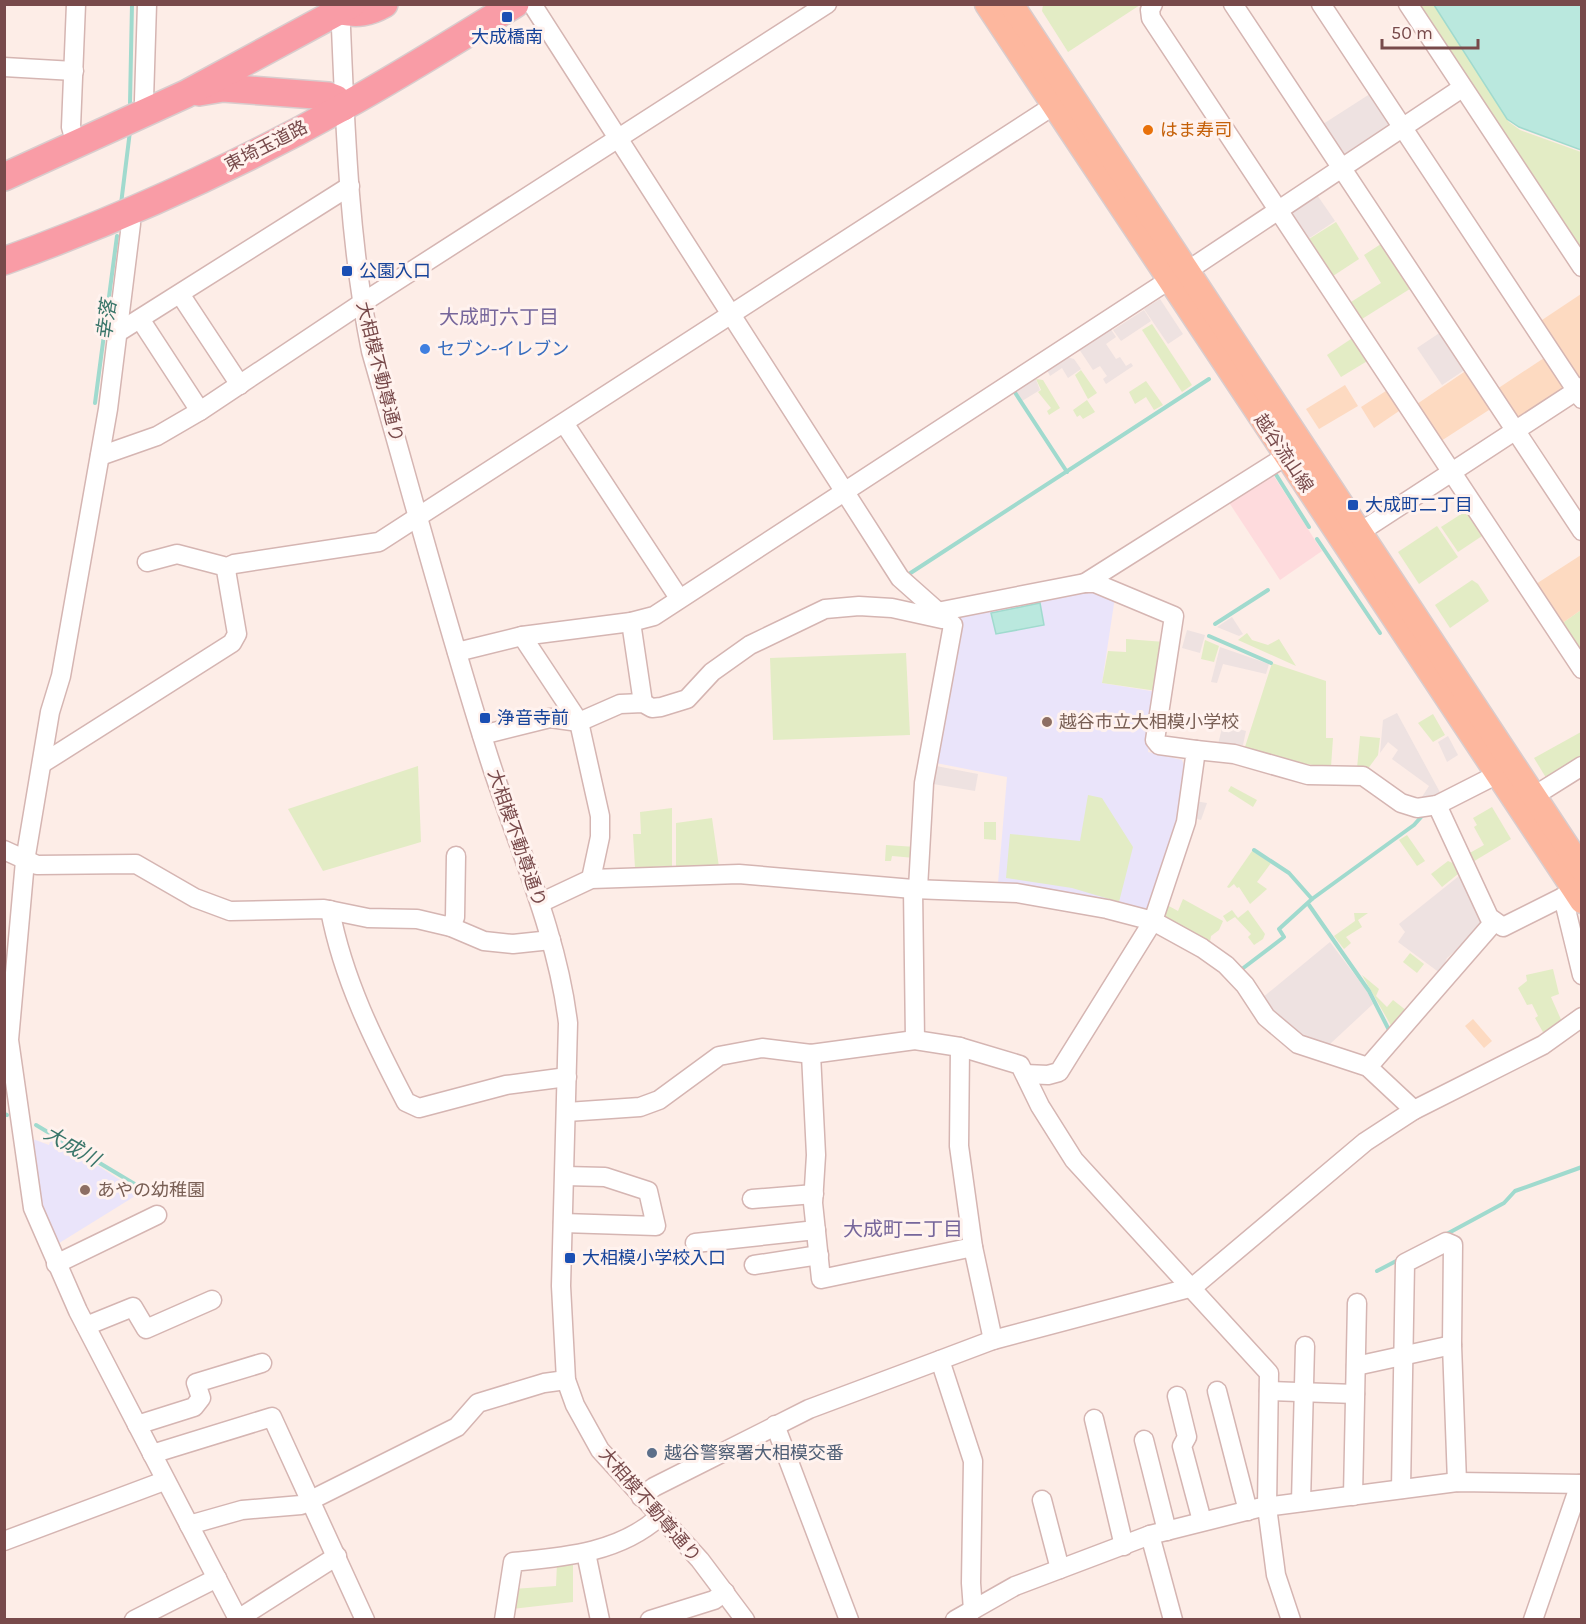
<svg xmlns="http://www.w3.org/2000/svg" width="1586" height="1624" font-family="Karla,'Noto Sans JP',sans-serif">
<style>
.commercial{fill:#fedbdd}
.industrial{fill:#eee2e1}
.education{fill:#eae4fa}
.green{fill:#e3ecc5}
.sand{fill:#fddac1}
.water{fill:#bae8de;stroke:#a0dace;stroke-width:1.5}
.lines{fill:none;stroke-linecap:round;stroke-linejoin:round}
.stream{stroke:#a0dace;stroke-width:4}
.minor-casing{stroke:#d5b5b2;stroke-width:21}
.major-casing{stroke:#d9cccd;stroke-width:27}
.highway-casing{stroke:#d9cccd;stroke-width:30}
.minor{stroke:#fff;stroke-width:18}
.major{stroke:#fdb79e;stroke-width:24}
.highway{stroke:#f99ca6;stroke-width:27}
.transit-dot{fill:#1a4fb4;stroke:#fff2ee;stroke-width:2}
.food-dot{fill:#e8710a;stroke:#fff2ee;stroke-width:2}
.shop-dot{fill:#3f7fe0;stroke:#fff2ee;stroke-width:2}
.education-dot{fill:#8d6e63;stroke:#fff2ee;stroke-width:2}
.service-dot{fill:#5c6f8a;stroke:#fff2ee;stroke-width:2}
.labels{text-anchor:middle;stroke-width:6;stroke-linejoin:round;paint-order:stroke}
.transit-label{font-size:18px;fill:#164399;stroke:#fff2ee;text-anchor:start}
.food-label{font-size:18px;fill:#c56008;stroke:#fff2ee;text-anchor:start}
.street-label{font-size:18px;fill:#784a4b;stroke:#fff2ee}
.shop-label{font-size:18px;fill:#366cbe;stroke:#fff2ee;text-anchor:start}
.education-label{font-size:18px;fill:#785e54;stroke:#fff2ee;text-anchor:start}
.service-label{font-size:18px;fill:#4e5e75;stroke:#fff2ee;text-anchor:start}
.neighbourhood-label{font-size:20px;fill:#76669b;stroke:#fff2ee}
.water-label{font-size:20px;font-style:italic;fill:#3a766a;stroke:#fff2ee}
</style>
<rect width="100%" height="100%" fill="#fdede7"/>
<path class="commercial" d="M1272 473 1322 551 1280 580 1228 501Z"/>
<g class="industrial">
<path d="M1373 92 1391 120V130L1348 157 1340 156 1320 126Z"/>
<path d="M1315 192 1335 221 1308 239 1291 213 1293 207Z"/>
<path d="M1160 299 1183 334 1168 344 1144 309Z"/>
<path d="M1144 310 1151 321 1121 341 1113 330Z"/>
<path d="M1110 328 1116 337 1106 344 1116 359 1120 357 1126 366 1131 363 1133 366 1106 384 1103 379 1107 376 1100 366 1093 370 1079 349Z"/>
<path d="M1441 332 1466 369 1442 385 1417 348Z"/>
<path d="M1067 357 1074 359 1081 369 1068 378 1062 368 1050 376 1047 370Z"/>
<path d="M1035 377 1040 390 1022 401 1014 391Z"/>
<path d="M1232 617 1243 634 1239 636 1217 627Z"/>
<path d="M1187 630 1205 635 1200 653 1182 648Z"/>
<path d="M1220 647 1269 664 1266 674 1223 664 1217 683 1211 682Z"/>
<path d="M1397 713 1442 796 1420 800 1429 786 1392 759 1398 750 1388 742 1380 753 1383 720Z"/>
<path d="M1224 720 1232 722V727L1246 731 1243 745 1218 744Z"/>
<path d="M1448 736 1458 755 1447 762 1438 742Z"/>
<path d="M936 766 978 774 975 791 933 784Z"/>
<path d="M1195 801 1207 803 1201 820 1194 818Z"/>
<path d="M1459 876 1484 920V925L1447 958 1440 973 1398 942 1405 932 1399 924Z"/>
<path d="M1330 942 1367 991 1373 1004 1329 1045 1298 1037 1262 998Z"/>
</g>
<g class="education">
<path d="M1092 587 1115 597 1102 683 1157 692 1148 752 1182 760 1185 768 1174 835 1152 910 1142 915 998 883 1007 777 936 763 959 617Z"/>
<path d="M52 1136 140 1193 56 1245 43 1218 30 1138 49 1145Z"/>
</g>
<g class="green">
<path d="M1043 5V4L1140 5 1068 52 1042 11Z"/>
<path d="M1417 5H1434L1509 122 1520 130 1581 152V256Z"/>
<path d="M1336 222 1359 259 1333 276 1309 239Z"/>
<path d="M1384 242 1413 287 1362 319 1351 302 1381 283 1364 255Z"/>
<path d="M1152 324 1192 385 1182 392 1142 330Z"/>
<path d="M1354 337 1369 360 1341 377 1327 355Z"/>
<path d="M1081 370 1097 393 1088 399 1075 375Z"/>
<path d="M1036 379 1043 380 1060 408 1049 415 1047 411 1051 408 1038 392 1041 390Z"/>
<path d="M1146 381 1163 405 1154 410 1146 397 1135 404 1129 392Z"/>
<path d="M1087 400 1095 412 1083 419 1080 415 1077 417 1073 410Z"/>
<path d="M1469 509 1485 534 1458 552 1441 527Z"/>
<path d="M1437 526 1458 557 1419 584 1398 552Z"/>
<path d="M1472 580 1478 584 1489 601 1450 628 1435 605Z"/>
<path d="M1581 610V655L1561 624Z"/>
<path d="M1247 633 1252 640 1268 645 1279 639 1296 666 1238 640Z"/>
<path d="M1126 639 1165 642 1157 691 1102 683 1108 651 1126 652Z"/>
<path d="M1205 640 1219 646 1214 662 1201 659Z"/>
<path d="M906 653 910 735 773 740 770 658Z"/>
<path d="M1272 663 1326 681V738H1333L1331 767 1278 761 1244 750Z"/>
<path d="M1433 714 1445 735 1433 742 1418 723Z"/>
<path d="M1581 732V760L1548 781 1534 758Z"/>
<path d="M1360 736 1380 738 1378 755 1367 770 1357 768Z"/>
<path d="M418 766 421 842 323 871 288 809Z"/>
<path d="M1231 786 1257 800 1253 807 1228 791Z"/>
<path d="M1088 795 1102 798 1133 847 1119 902 1072 888 1006 878 1010 834 1080 841Z"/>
<path d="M1492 807 1511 839 1471 863 1466 855 1484 845 1474 827 1477 825 1473 818Z"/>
<path d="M672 808V866L635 868 633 834H641L640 812Z"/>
<path d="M712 818 719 867 676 868V823Z"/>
<path d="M984 822H996V840L984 839Z"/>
<path d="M1407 835 1425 861 1417 866 1399 840Z"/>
<path d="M886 845 916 847 915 858 892 856 891 861H885Z"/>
<path d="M1252 851 1271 863 1257 882 1267 889 1250 904 1239 887 1237 888 1234 884 1229 888 1227 887Z"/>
<path d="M1448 861 1455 864 1458 874 1442 887 1431 874Z"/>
<path d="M1183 899 1223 921 1219 930 1211 936 1209 948 1163 919 1167 905 1178 911Z"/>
<path d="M1232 910 1238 918 1248 910 1265 934 1263 939 1254 945 1248 937 1251 934 1235 917 1227 922 1223 916Z"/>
<path d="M1354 913H1368L1358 920 1362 927 1346 937 1351 943 1344 949 1334 936 1355 921Z"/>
<path d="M1410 953 1424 964 1417 973 1403 962Z"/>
<path d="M1553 969 1559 994 1551 997 1563 1024 1544 1034 1535 1018 1538 1016 1532 1004 1527 1005 1518 988 1527 981 1526 975Z"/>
<path d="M1362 975 1379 989 1376 996 1387 1007 1393 1000 1407 1011 1393 1029Z"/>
<path d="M557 1563H573V1602L512 1609 513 1589 556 1586Z"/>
</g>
<g class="sand">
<path d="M1581 294V379L1574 377 1539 322Z"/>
<path d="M1547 356 1566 384 1565 394 1523 421 1512 418 1494 391Z"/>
<path d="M1467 370 1492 408 1441 441 1417 404Z"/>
<path d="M1345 385 1358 406 1319 429 1306 409Z"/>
<path d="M1389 389 1402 409 1374 428 1361 407Z"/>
<path d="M1581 555V610L1561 624 1536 584Z"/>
<path d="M1473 1019 1492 1041 1484 1048 1465 1026Z"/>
</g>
<g class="water">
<path d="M1434 5H1581V150L1519 127 1507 119Z"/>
<path d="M1040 603 1044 625 996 634 991 613Z"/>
</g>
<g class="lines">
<g class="stream">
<path d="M130 103 132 4"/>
<path d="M121 204 130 131"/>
<path d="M1014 391 1067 472"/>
<path d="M95 403 117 236"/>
<path d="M1275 473 1309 527"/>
<path d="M1317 539 1380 633"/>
<path d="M909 574 1209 379"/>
<path d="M1215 624 1268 590"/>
<path d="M1209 636 1271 663"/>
<path d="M1254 850 1289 873 1312 899"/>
<path d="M1309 905 1369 991 1390 1032"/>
<path d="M1242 969 1284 937 1279 929 1312 899 1414 825 1422 816"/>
<path d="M4 1114 7 1115"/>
<path d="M36 1125 138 1186"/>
<path d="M1443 1236 1504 1203 1515 1191 1582 1167"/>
<path d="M1377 1271 1400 1259"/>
</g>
<defs>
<g id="minor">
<path d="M147 4 144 100 147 113"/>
<path d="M340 4C345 120 348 237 371 351 410 487 446 623 489 758 517 846 557 931 568 1023L561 1286 566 1380 575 1405 600 1450 700 1560 745 1620"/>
<path d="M532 4 900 578 953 625 924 783 918 888"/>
<path d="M1153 4 1150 10 1151 18 1582 669"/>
<path d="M1233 4 1582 531"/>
<path d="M1321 4 1582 399"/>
<path d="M1408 4 1582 267"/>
<path d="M4 67 74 71"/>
<path d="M76 145 71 127 76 4"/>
<path d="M126 214 131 224 108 409 61 676 50 712 25 861 9 1040 33 1208 78 1311 238 1619 337 1556"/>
<path d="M180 294 240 385"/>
<path d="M140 319 200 411"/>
<path d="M117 333 350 186"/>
<path d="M564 423 679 598"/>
<path d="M100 456 157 436 200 411 362 303 827 4"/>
<path d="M1360 532 1582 387"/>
<path d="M225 568 234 564 379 542 1053 106"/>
<path d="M1085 583 1286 456"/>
<path d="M937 612 1085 583H1095L1174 616 1155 740 1159 745 1196 750 1186 822 1153 921 1059 1072 1048 1075 1025 1074"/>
<path d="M631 622 643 703"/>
<path d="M522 636 579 722 600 816V837L591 879"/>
<path d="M457 652 522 636 631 622 654 616 1169 280 1187 271 1462 88"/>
<path d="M482 735 550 718 579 722 620 704 643 703 652 708 661 707 687 699 712 672 750 645 825 609 859 606 892 608 942 619"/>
<path d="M1196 750 1234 754 1308 775 1363 776 1401 803 1417 808 1437 805 1498 774"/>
<path d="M43 763 232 643 237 634 226 570 223 566 177 554 147 562"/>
<path d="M1534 796 1582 766"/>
<path d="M1437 805 1489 917 1503 927 1563 897"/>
<path d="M4 850 37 865 136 864 195 898 230 911 324 909 368 918 417 919 451 927 484 941 513 944 551 940"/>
<path d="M913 889 915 1040"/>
<path d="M1571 890 1563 897 1582 975"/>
<path d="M540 903 591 879 739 874 913 889 1017 893 1107 909 1153 921 1202 948 1226 965 1245 985 1266 1017 1298 1044 1368 1067 1414 1110"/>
<path d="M330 910C343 979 374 1041 406 1102L419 1108 506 1085 567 1077"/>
<path d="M451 927 455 917 456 856"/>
<path d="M960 1047 959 1146 973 1247 993 1340"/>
<path d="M811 1054 816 1155 813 1203 821 1279 973 1247"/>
<path d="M1368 1067 1494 922"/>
<path d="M567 1112 640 1107 659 1100 719 1056 762 1048 811 1054 915 1040 960 1047 1020 1065 1040 1106 1074 1160 1269 1373 1267 1507 1276 1575 1291 1620"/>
<path d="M752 1199 814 1194"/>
<path d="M563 1223 656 1226 648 1191 605 1177 565 1176"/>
<path d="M695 1243 816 1230"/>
<path d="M56 1264 157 1215"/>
<path d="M754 1265 819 1255"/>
<path d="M86 1326 133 1307 146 1329 212 1300"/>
<path d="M940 1360 973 1461 971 1583 973 1610"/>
<path d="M1356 1366 1452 1345"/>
<path d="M1217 1391 1248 1511"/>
<path d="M1269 1391 1355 1394"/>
<path d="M1177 1396 1187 1437 1182 1446 1202 1521"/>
<path d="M1094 1419 1124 1546"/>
<path d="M137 1425 194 1407 201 1398 196 1383 262 1363"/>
<path d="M775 1425 849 1620"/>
<path d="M1144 1440 1167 1531"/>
<path d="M152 1454 272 1417 365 1620"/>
<path d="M1401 1489 1405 1263 1446 1242 1453 1245 1452 1345 1457 1482"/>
<path d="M1353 1496 1357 1303"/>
<path d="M641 1497 654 1487 809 1409 940 1360 993 1340 1193 1287 1365 1142 1414 1110 1543 1045 1582 1017"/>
<path d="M1042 1500 1060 1569"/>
<path d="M1301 1502 1305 1346"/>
<path d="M189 1525 242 1510 301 1505 457 1427 478 1403 544 1383 566 1380"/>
<path d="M1150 1535 1173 1620"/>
<path d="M4 1541 164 1481"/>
<path d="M586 1553 600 1620"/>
<path d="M134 1620 217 1578"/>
<path d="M504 1620 513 1562C564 1557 619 1553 659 1517"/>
<path d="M650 1620 714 1600 725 1592"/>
<path d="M955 1620 1015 1586 1150 1535 1258 1508 1457 1482 1582 1484"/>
<path d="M1533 1620 1580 1484"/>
</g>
<g id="major">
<path d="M987 4 1582 901"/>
<path d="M1011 4 1582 869"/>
</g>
<g id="highway">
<path d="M340 11C358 14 368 13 384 4"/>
<path d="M199 92 223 88 328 96 336 99 343 107"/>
<path d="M4 177 186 94 352 4"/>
<path d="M4 261C121 219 235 167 343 107 401 75 458 39 515 4"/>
</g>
</defs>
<use href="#minor" class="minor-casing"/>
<use href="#major" class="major-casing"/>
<use href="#highway" class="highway-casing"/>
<use href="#minor" class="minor"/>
<use href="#major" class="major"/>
<use href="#highway" class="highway"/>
</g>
<g class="transit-dot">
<rect x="501" y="11" width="12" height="12" rx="3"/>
<rect x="341" y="265" width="12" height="12" rx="3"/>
<rect x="1347" y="499" width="12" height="12" rx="3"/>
<rect x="479" y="712" width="12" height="12" rx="3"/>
<rect x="564" y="1252" width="12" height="12" rx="3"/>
</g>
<circle class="food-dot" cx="1148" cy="130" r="6"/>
<circle class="shop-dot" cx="425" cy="349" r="6"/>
<g class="education-dot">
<circle cx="1047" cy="722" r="6"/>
<circle cx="85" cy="1190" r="6"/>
</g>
<circle class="service-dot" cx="652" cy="1453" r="6"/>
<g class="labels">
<g class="transit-label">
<text x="507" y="43" text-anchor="middle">大成橋南</text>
<text x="359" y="277">公園入口</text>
<text x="1365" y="511">大成町二丁目</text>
<text x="497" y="724">浄音寺前</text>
<text x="582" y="1264">大相模小学校入口</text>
</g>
<g class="food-label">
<text x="1160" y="136">はま寿司</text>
</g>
<g class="street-label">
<text transform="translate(266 146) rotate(-27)" y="6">東埼玉道路</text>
<text transform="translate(380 372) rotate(76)" y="6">大相模不動尊通り</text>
<text transform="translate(1284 453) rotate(56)" y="6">越谷流山線</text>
<text transform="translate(517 838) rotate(71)" y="6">大相模不動尊通り</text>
<text transform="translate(650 1505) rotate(49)" y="6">大相模不動尊通り</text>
</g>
<g class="shop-label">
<text x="437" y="355">セブン-イレブン</text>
</g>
<g class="education-label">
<text x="1059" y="728">越谷市立大相模小学校</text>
<text x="97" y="1196">あやの幼稚園</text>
</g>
<g class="service-label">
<text x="664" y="1459">越谷警察署大相模交番</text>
</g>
<g class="neighbourhood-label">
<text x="499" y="324">大成町六丁目</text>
<text x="903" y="1236">大成町二丁目</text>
</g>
<g class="water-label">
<text transform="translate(106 320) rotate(-82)" y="7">幸落</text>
<text transform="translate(72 1146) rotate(30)" y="7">大成川</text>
</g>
</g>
<rect width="1586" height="1624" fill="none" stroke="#784a4b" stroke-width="12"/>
<path d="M1382 39v9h96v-9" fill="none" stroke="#784a4b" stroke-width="3"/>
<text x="1391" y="39" font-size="18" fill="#784a4b" stroke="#fff2ee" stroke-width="4.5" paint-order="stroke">50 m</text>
</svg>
